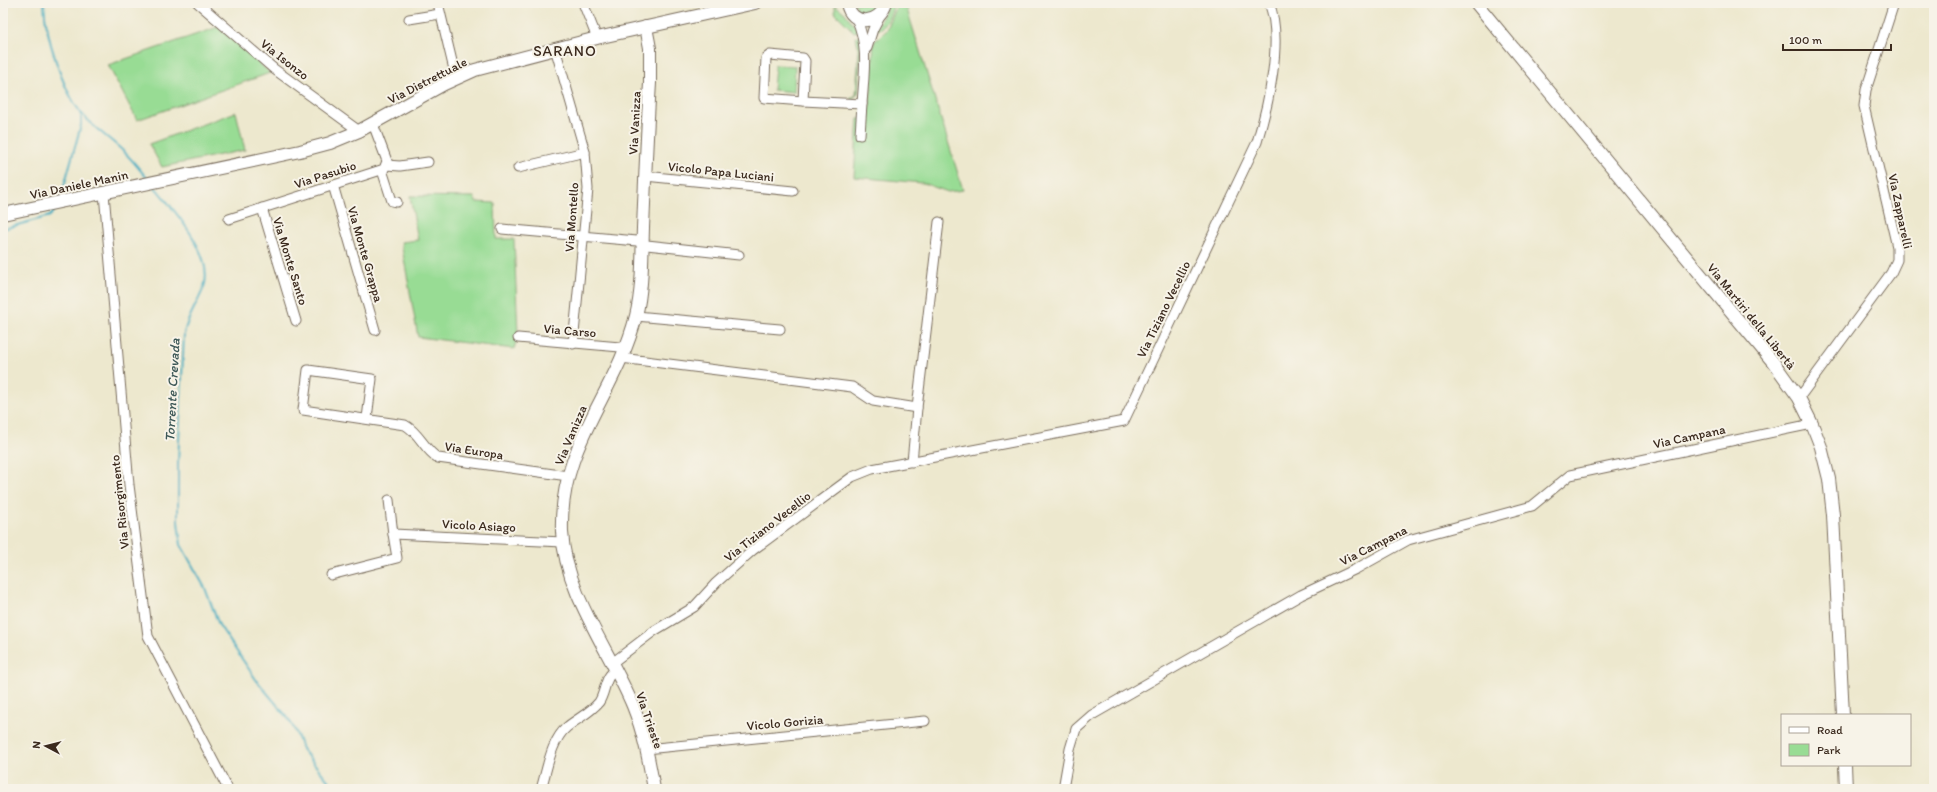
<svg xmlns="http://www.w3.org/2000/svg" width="1937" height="792" font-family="Itim,sans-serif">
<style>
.green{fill:#98dc94;stroke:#6a8359}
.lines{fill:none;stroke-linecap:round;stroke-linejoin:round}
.stream{stroke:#42acc1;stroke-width:2}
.street-casing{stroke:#796c5c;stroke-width:11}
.secondary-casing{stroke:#796c5c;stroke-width:14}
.street{stroke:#fff;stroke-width:9}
.secondary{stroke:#fff;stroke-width:12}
.labels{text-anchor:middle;stroke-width:4;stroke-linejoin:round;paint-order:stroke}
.street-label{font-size:13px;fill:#3b2a1e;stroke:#f7f3e8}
.water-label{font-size:14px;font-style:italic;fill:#3d5857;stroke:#f7f3e8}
.quarter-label{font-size:15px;letter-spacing:1px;fill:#3b2a1e;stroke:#f7f3e8}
</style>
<rect width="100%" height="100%" fill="#f7f3e8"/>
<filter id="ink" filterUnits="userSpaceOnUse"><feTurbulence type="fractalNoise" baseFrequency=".025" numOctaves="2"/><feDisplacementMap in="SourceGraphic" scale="8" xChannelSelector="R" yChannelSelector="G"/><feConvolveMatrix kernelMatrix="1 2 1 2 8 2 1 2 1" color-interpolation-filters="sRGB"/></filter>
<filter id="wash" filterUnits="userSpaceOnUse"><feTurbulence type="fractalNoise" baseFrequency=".012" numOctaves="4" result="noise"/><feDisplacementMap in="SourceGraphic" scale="16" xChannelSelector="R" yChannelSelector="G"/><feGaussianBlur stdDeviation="0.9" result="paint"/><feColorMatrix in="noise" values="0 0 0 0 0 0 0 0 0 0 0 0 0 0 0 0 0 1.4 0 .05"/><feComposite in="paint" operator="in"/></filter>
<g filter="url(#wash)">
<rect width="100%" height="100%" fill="#ede8ce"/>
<g class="green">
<path d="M854 3H878C875 12 867 15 859 11Z"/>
<path d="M889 3H894C892 12 887 29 876 30Z"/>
<path d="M898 3H905L963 190 948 192 923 183 854 177 858 119 869 117 874 42 887 30Z"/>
<path d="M835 5 845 13 859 31 854 32 835 13Z"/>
<path d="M218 27 270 73 137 120 108 65Z"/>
<path d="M860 35 861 46 858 93 852 100 850 99 856 95 859 50 856 37Z"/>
<path d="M775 65 795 66 794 92 773 90Z"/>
<path d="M236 112 245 150 162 167 149 144Z"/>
<path d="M410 196 474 197 476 202 495 203 496 239H514L518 335 514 349 418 337 401 242 418 240Z"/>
</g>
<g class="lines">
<g class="stream">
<path d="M44 3C45 34 62 90 82 114 95 130 113 140 127 155 134 162 140 170 147 178"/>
<path d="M154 186C173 209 215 255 204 287 198 303 187 317 184 334L178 463V522L181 545 205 588 219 625 257 681 288 718 296 732 302 749 335 789"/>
<path d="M61 197 81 125V114"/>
<path d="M3 229 50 216 57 207"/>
</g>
</g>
</g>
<g filter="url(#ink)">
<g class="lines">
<defs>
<g id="street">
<path d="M198 3 274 69 359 131"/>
<path d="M438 3 456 78"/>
<path d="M583 3 597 38"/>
<path d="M409 19 440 14"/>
<path d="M555 48 585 152 588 189 573 344"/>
<path d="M867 48 873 29 881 14"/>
<path d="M770 55 803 58 805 61 803 101 764 98 766 58Z"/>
<path d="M803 101 862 104C864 74 869 46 856 18"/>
<path d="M860 135 862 104"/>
<path d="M386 165 400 166 428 162"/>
<path d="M518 168 585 152"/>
<path d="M382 170 392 201 397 202"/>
<path d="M645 176 793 191"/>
<path d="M333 185 375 330"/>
<path d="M104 193 129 485 148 636 228 789"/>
<path d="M262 208 296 321"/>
<path d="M229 219 384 169 387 161 373 124"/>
<path d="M502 229 637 241 647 245 739 255"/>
<path d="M636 316 780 329"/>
<path d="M518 338 620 347"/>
<path d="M621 358 852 387 873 401 917 408"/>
<path d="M1799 398 1891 273 1897 260V247L1864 106 1866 90 1894 3"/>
<path d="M367 418 372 379 308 370 303 410 405 425C420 433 424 450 438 458L568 476"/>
<path d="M912 462 917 408 939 222"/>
<path d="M389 500 393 534 563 542"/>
<path d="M331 575 397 558 393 534"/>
<path d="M612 663 654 631 694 607 716 583 753 550 852 477 872 469 1124 421 1257 142C1268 106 1284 39 1269 3"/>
<path d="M646 749 925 721"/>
<path d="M541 789C547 770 551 740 567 727 578 718 590 713 599 702 606 692 604 676 616 670"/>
<path d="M1063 789 1070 749 1076 729 1092 715 1301 595 1356 569 1408 540 1532 506 1570 475 1812 424"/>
</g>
<g id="secondary">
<path d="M847 3C851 27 880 25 886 3"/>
<path d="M1476 3 1773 362 1799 398 1812 424 1821 447 1829 479 1833 515 1843 715"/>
<path d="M646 27 650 48V83C647 131 645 179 643 228 642 257 643 287 636 316 616 395 559 444 562 532 565 593 610 651 633 706 644 733 649 761 654 789"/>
<path d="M3 214 300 151 330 143 359 131 444 84 475 70 597 38 755 3"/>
<path d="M1845 765 1846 789"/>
</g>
</defs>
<use href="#street" class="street-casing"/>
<use href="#secondary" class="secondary-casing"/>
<use href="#street" class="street"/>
<use href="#secondary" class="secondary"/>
</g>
</g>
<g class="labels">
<g class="street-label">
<text transform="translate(285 59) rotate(38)" y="5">Via Isonzo</text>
<text transform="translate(427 80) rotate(-27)" y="5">Via Distrettuale</text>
<text transform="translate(634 123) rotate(-87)" y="5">Via Vanizza</text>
<text transform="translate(721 171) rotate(6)" y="5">Vicolo Papa Luciani</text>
<text transform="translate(325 174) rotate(-18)" y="5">Via Pasubio</text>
<text transform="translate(79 184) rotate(-12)" y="5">Via Daniele Manin</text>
<text transform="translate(1901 211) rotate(78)" y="5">Via Zapparelli</text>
<text transform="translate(571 217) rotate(-86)" y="5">Via Montello</text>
<text transform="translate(366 254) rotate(74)" y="5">Via Monte Grappa</text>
<text transform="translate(291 261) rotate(73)" y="5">Via Monte Santo</text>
<text transform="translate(1163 309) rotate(-64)" y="5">Via Tiziano Vecellio</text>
<text transform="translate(1752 316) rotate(51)" y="5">Via Martiri della Libertà</text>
<text transform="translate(570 330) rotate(5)" y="5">Via Carso</text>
<text transform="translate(570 435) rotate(-67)" y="5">Via Vanizza</text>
<text transform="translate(1689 436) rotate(-12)" y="5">Via Campana</text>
<text transform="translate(474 450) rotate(9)" y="5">Via Europa</text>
<text transform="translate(119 502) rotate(-96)" y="5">Via Risorgimento</text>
<text transform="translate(479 525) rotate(3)" y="5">Vicolo Asiago</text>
<text transform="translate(767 526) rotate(-38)" y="5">Via Tiziano Vecellio</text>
<text transform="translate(1373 545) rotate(-27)" y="5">Via Campana</text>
<text transform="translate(650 720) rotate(71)" y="5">Via Trieste</text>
<text transform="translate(785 722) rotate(-5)" y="5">Vicolo Gorizia</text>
</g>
<g class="water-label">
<text transform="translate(172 390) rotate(-87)" y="5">Torrente Crevada</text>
</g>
<g class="quarter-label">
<text x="565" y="56">SARANO</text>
</g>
</g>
<rect width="1937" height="792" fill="none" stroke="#f7f3e8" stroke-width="16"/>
<rect x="1781" y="714" width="130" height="52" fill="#f7f3e8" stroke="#aca397"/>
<rect x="1789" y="727" width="20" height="6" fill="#ffffff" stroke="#aca397"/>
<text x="1817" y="734" font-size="12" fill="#3b2a1e">Road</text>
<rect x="1789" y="744" width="20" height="12" fill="#98dc94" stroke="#aca397"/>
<text x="1817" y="754" font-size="12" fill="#3b2a1e">Park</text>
<g transform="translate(46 746) rotate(277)" stroke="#f7f3e8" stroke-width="3" paint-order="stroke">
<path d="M0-3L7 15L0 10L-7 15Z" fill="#3b2a1e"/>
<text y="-6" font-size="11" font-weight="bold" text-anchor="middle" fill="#3b2a1e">N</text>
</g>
<path d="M1783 44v6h108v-6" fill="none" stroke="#3b2a1e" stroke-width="2"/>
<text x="1789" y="44" font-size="12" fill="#3b2a1e" stroke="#f7f3e8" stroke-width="3" paint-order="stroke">100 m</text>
</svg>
